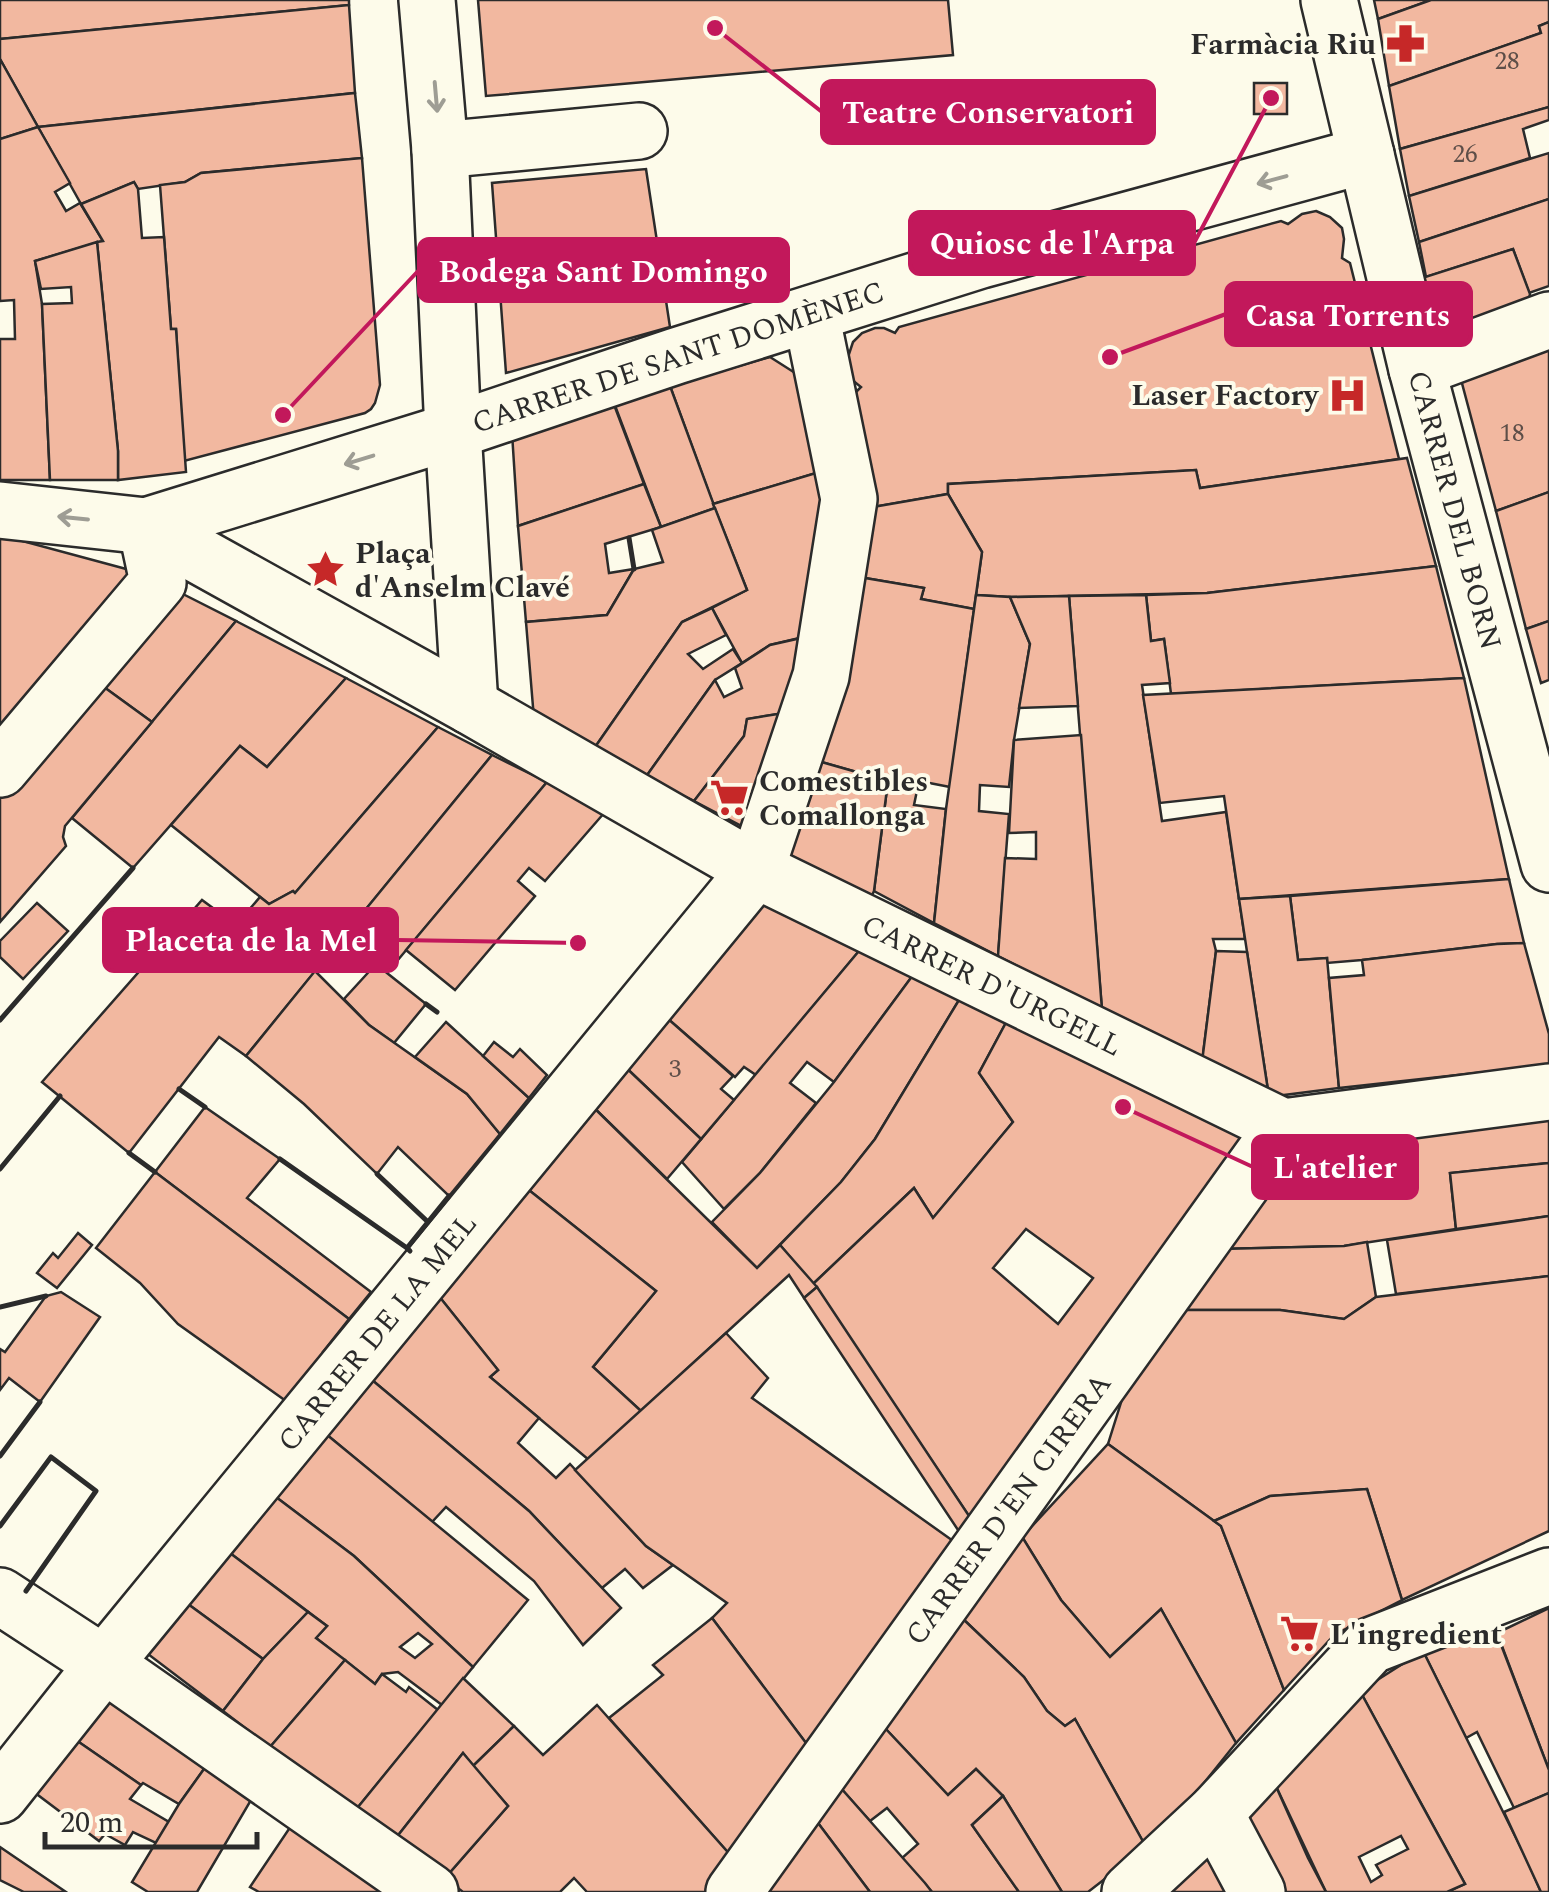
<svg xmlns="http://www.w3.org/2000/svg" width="1549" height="1892" font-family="Spectral,serif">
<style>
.building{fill:#f2b8a0;stroke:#2b2b2b;stroke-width:2.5;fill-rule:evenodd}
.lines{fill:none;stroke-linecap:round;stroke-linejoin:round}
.minor-casing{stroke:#2b2b2b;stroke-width:60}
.minor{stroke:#fdfbea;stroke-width:55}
.wall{stroke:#2b2b2b;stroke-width:5}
.oneway{stroke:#9e9d94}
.labels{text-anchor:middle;stroke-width:8;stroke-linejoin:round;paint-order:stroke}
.number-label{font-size:25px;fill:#5d4e48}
.poi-label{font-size:30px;font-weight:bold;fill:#2b2b2b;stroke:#fdfbea;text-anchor:start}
.street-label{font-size:30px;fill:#2b2b2b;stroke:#fdfbea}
.leader{fill:none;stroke:#c2185b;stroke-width:4}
.callout-dot{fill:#c2185b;stroke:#fdfbea;stroke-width:4}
.callout{fill:#c2185b;stroke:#c2185b;stroke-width:4}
.callout-label{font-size:32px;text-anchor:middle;font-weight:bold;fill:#fff}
</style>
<rect width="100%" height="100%" fill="#fdfbea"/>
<g class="building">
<path d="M0 0H349V5L0 39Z"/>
<path d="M478 0H948L953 55 486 96Z"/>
<path d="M1374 0H1431L1378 19Z"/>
<path d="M1431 0H1549V22L1539 26 1541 33 1389 86 1378 19Z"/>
<path d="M349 5 355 93 38 127 0 59V39Z"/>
<path d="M1549 22V107L1400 149 1389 86 1541 33 1539 26Z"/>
<path d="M0 59 38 127 0 139Z"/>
<rect x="1254" y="83" width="33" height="31"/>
<path d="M355 93 362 158 201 173 185 182 138 189 134 182 81 204 38 127Z"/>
<path d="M1549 107V120L1523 129 1530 158 1409 196 1400 149Z"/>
<path d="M38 127 70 183 55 192 66 211 80 203 103 241 35 261 42 304 50 480H0V339H15L14 300 0 301V139Z"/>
<path d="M1549 153V199L1419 242 1409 196Z"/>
<path d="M362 158 380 385 375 403 371 409 365 413 184 461 176 329H171L160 185 185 182 201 173Z"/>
<path d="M646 169 670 327 506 373 492 183Z"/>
<path d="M134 182 138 189 142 238 164 237 171 329H176L186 472 118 480V451L97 242 103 241 81 204Z"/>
<path d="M1549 199V286L1529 293 1513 249 1426 277 1419 242Z"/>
<path d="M1316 211 1330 217 1342 228 1344 239 1342 258 1350 263 1399 459 1200 488 1196 470 948 484V494L873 507 856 392 861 387 851 379 847 360 853 342 862 333 875 328H884L895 333 899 327 1281 221 1288 224 1302 214Z"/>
<path d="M97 242 118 451V480H50L42 304 72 303 71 287 41 289 35 261Z"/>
<path d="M1513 249 1530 294 1527 306 1433 334 1422 278Z"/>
<path d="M1549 342V492L1496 511 1459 372Z"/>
<path d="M770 357 803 378 826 470 713 504 670 386Z"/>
<path d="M670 386 715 508 661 527 614 403Z"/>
<path d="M613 402 644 484 518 526 512 433Z"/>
<path d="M1407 458 1436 566 1207 593 1010 597 976 595 982 552 948 494V484L1196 470 1200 488Z"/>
<path d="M826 470 808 636 770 645 742 663 712 608 747 590 713 504Z"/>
<path d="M644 484 661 527 605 544 609 573 634 569 607 615 526 622 518 526Z"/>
<path d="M1549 492V621L1526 629 1496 511Z"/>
<path d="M948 494 982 552 974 609 921 599 924 588 865 578 873 507Z"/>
<path d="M715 508 747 590 682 622 593 750 534 719 526 622 607 615 634 569 663 562 652 530Z"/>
<path d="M0 535 141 573 0 733Z"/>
<path d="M1436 566 1464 678 1171 694 1164 639 1151 641 1146 595 1207 593Z"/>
<path d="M865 578 924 588 921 599 974 609 950 787 919 781 914 805 946 809 934 923 874 891 888 781 818 761Z"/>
<path d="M175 590 236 621 152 722 97 682Z"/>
<path d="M976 595 1010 597 1030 644 1014 740 1009 787 980 785 979 811 1009 814 998 956 934 923 946 809Z"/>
<path d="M1146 595 1151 641 1164 639 1170 683 1142 685 1162 821 1226 812 1245 939H1213L1216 951 1202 1062 1102 1010 1069 596Z"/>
<path d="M1069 596 1078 706 1019 708 1030 644 1010 597Z"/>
<path d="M712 608 726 635 688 654 703 669 733 649 742 663 715 680 645 778 593 750 682 622Z"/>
<path d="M236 621 346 678 267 767 240 746 133 868 72 818Z"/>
<path d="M1549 621V680L1541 683 1526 629Z"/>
<path d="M819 634 803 710 747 719 744 736 694 801 645 778 715 680 724 697 742 688 735 668 770 645Z"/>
<path d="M346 678 438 727 295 893 293 891 269 904 171 825 240 746 267 767Z"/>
<path d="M1464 678 1509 879 1239 899 1224 796 1160 803 1143 695Z"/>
<path d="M97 682 152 722 65 826 63 837 66 846 0 922V795Z"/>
<path d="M803 710 755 833 694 801 744 736 747 719Z"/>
<path d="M438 727 492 755 246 1056 219 1037 129 1153 42 1082 202 900 236 925 260 897 269 904 293 891 295 893Z"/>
<path d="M1081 735 1102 1010 998 956 1005 858 1036 859V832L1009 833 1014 740Z"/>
<path d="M492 755 547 782 387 973 426 1004 394 1043 369 1025 344 999 376 964 343 937Z"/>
<path d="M818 761 888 781 874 891 870 900 781 853Z"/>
<path d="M547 782 605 812 545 881 529 868 518 881 535 896 455 990 406 950Z"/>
<path d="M1509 879 1524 943 1497 944 1362 960 1327 963V958L1298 960 1290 896Z"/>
<path d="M764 893 864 945 756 1075 744 1067 735 1077 659 1011Z"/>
<path d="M1290 896 1298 960 1327 958 1339 1088 1269 1097 1239 899Z"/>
<path d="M37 903 68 931 23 979 0 957V941Z"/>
<path d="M1524 943 1549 1034V1065L1339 1088 1329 978 1364 975 1362 960 1497 944Z"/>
<path d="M864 945 916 971 834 1082 807 1062 790 1083 816 1103 760 1173 724 1209 682 1162Z"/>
<path d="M1216 951 1247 952 1269 1097 1202 1062Z"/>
<path d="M315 971 369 1025 467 1094 500 1134 449 1196 398 1147 377 1174 304 1104 246 1056Z"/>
<path d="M916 971 962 995 875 1139 841 1182 757 1268 712 1222 760 1173 834 1082Z"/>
<path d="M962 995 1009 1017 979 1073 1013 1122 933 1218 914 1188 813 1284 780 1245 841 1182 875 1139Z"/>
<path d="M659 1011 733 1076 721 1089 734 1100 701 1139 619 1061Z"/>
<path d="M1009 1017 1250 1139 977 1528 813 1284 914 1188 933 1218 1013 1122 979 1073ZM1026 1229 1093 1278 1058 1324 993 1268Z"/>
<path d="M446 1022 529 1098 500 1134 467 1094 415 1057Z"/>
<path d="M494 1042 513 1057 520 1049 547 1075 529 1098 483 1056Z"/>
<path d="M619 1061 701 1139 667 1179 586 1100Z"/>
<path d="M586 1100 757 1268 780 1245 817 1287 804 1298 789 1275 641 1411 593 1367 656 1291 520 1183Z"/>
<path d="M205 1107 280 1159 247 1198 371 1292 349 1319 155 1172Z"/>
<path d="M1549 1108V1163L1450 1173 1456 1229 1344 1246 1220 1249 1291 1143Z"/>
<path d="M1549 1163V1216L1456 1229 1450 1173Z"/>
<path d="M155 1172 349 1319 323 1352 326 1355 286 1401 178 1324 140 1283 96 1248Z"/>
<path d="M520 1183 656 1291 593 1367 641 1411 589 1460 490 1377 498 1370 434 1290Z"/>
<path d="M1549 1216V1276L1396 1294 1387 1240Z"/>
<path d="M78 1233 92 1245 57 1288 37 1273 53 1253 58 1258Z"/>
<path d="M1367 1242 1376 1297 1344 1319 1280 1310H1180L1220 1249 1344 1246Z"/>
<path d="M1549 1276V1531L1402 1600 1367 1489 1270 1496 1214 1521 1108 1444 1124 1393 1180 1310H1280L1344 1319 1376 1297Z"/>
<path d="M817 1287 977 1528 966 1542 804 1298Z"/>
<path d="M434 1290 498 1370 490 1377 539 1418 518 1443 556 1478 570 1464 646 1546 673 1565 643 1588 625 1569 602 1588 529 1511 360 1370Z"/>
<path d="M61 1292 100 1317 40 1402 9 1378 0 1390V1349L5 1352 46 1296Z"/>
<path d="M726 1333 768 1378 752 1398 963 1548 812 1751 712 1618 727 1603 646 1546 575 1470Z"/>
<path d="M360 1370 529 1511 621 1608 583 1645 534 1581 446 1507 432 1522 315 1425Z"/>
<path d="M315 1425 528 1600 473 1667 354 1556 264 1488Z"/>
<path d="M1108 1444 1221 1526 1284 1690 1236 1743 1161 1609 1110 1657 1061 1600 1022 1537Z"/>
<path d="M264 1488 354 1556 473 1667 442 1705 398 1672 382 1674 375 1684 316 1638 327 1626 218 1544ZM418 1633 432 1644 415 1658 400 1647Z"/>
<path d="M1367 1489 1402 1600 1334 1635 1284 1690 1221 1526 1214 1521 1270 1496Z"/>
<path d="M1021 1535 1061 1600 1110 1657 1161 1609 1236 1743 1192 1798 1146 1847 1075 1719 1065 1726 1047 1711 1024 1677 963 1619Z"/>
<path d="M218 1544 308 1612 263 1659 177 1596Z"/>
<path d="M177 1596 263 1659 223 1711 144 1651Z"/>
<path d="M1549 1608V1770L1497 1633Z"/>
<path d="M308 1612 327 1626 316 1638 345 1660 270 1747 223 1711 263 1659Z"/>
<path d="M1490 1616 1549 1770V1793L1514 1808 1477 1732 1466 1738 1423 1651Z"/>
<path d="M712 1618 812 1751 733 1858 609 1718 663 1675 653 1665Z"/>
<path d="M963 1619 1024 1677 1047 1711 1065 1726 1075 1719 1146 1847 1088 1892H1062L1003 1796 976 1769 948 1795 883 1726Z"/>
<path d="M1423 1651 1527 1860 1541 1892H1447L1465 1884 1360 1691Z"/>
<path d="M345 1660 375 1684 382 1674 406 1692 409 1687 438 1710 354 1812 270 1747Z"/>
<path d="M463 1678 514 1726 473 1766 463 1753 392 1843 354 1812Z"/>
<path d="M122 1684 214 1755 179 1804 143 1783 141 1785 73 1738Z"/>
<path d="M1360 1691 1406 1776 1465 1884 1447 1892H1326L1274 1782ZM1401 1836 1408 1849 1376 1865 1382 1875 1371 1882 1359 1857Z"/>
<path d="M597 1705 733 1858 711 1892H587L574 1878 560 1892H463L445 1878 508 1806 473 1766 514 1726 543 1755Z"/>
<path d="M883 1726 948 1795 976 1769 1003 1796 972 1825 1019 1892H932L902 1858 918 1844 887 1808 870 1821 839 1786Z"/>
<path d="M73 1738 141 1785 130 1799 169 1822 156 1843 133 1832 125 1845 105 1834 99 1841 26 1786Z"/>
<path d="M463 1753 508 1806 445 1878 392 1843Z"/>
<path d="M214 1755 258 1788 197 1892H148L132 1882 179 1804Z"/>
<path d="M1274 1782 1308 1858 1326 1892H1269L1233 1825Z"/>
<path d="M839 1786 925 1883 932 1892H870L815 1819Z"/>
<path d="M1549 1793V1892H1541L1504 1812Z"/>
<path d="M1003 1796 1062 1892H1019L972 1825Z"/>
<path d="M297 1817 398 1892H259L250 1887Z"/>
<path d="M815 1819 870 1892H751Z"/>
<path d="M1215 1845 1241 1892H1170Z"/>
<path d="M0 1847 66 1892H24L0 1880Z"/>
</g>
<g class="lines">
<defs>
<g id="minor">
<path d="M427 0 440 150 453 431 470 706"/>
<path d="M1329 0 1417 369 1549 864"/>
<path d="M440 150 639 131"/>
<path d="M1417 369 1549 320"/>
<path d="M0 510 146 526 470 706 756 870 1283 1127 1549 1092"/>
<path d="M146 526 453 431 676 356 981 260 1366 155"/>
<path d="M0 769 158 582 146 526"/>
<path d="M0 1596 104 1664 430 1892"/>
<path d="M0 1795 104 1664 756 870 821 676 849 499 811 314"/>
<path d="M1215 1813 1257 1892"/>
<path d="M734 1892 1283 1127"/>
<path d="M1130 1892 1215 1813 1370 1646 1549 1576"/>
</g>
</defs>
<use href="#minor" class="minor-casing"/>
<use href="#minor" class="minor"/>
<g class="wall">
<path d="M629 538 634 569"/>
<path d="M426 1004 437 1012"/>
<path d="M0 1020 133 868"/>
<path d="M179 1089 205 1107"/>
<path d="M129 1153 155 1172"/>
<path d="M280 1159 407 1248"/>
<path d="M0 1169 60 1096"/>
<path d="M377 1174 428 1222"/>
<path d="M410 1251 407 1248 449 1196"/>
<path d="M0 1307 46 1296"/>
<path d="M0 1456 40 1402"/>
<path d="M0 1526 51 1457 96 1491 26 1591"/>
</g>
</g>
<defs><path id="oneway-shaft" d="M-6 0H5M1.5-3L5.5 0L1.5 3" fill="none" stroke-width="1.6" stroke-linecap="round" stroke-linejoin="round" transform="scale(2.5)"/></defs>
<g class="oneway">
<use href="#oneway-shaft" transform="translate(436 97) rotate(85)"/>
<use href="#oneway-shaft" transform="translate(1272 180) rotate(165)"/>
<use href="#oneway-shaft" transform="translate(359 460) rotate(163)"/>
<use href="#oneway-shaft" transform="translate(73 518) rotate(-174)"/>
</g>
<defs>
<symbol id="pharmacy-bare" viewBox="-9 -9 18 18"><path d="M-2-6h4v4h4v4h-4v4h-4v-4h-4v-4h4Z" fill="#c62828" stroke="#fdfbea" stroke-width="2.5" paint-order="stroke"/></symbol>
<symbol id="hospital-bare" viewBox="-9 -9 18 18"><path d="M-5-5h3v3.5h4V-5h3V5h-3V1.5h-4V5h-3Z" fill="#c62828" stroke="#fdfbea" stroke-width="2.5" paint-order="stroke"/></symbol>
<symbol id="sight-bare" viewBox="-9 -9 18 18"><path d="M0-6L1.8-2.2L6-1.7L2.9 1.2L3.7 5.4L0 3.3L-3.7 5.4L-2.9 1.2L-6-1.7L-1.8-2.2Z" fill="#c62828" stroke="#fdfbea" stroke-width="2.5" paint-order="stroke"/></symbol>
<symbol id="supermarket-bare" viewBox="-9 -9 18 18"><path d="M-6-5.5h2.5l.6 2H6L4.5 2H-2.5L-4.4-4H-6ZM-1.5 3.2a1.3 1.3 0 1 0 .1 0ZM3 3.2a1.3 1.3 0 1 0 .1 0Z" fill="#c62828" stroke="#fdfbea" stroke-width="2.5" paint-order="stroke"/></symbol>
</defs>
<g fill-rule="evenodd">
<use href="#pharmacy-bare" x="1378" y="16" width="55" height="55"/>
<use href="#hospital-bare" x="1320" y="368" width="55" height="55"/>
<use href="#sight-bare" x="298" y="542" width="55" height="55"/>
<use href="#supermarket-bare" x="702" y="770" width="55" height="55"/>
<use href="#supermarket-bare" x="1272" y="1606" width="55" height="55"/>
</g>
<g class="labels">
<g class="number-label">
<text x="1507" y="69">28</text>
<text x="1465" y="162">26</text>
<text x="1512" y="441">18</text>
<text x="675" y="1077">3</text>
</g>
<g class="poi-label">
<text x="1376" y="54" text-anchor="end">Farmàcia Riu</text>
<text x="1318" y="405" text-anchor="end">Laser Factory</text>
<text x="355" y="563">Plaça<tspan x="355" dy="34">d'Anselm Clavé</tspan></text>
<text x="759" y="791">Comestibles<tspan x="759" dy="34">Comallonga</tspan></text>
<text x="1330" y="1644">L'ingredient</text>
</g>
<g class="street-label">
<text transform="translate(678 357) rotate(-18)" y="10">CARRER DE SANT DOMÈNEC</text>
<text transform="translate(1455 510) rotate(75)" y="10">CARRER DEL BORN</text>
<text transform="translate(992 985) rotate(26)" y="10">CARRER D'URGELL</text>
<text transform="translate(377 1332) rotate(-51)" y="10">CARRER DE LA MEL</text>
<text transform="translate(1008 1509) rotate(-54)" y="10">CARRER D'EN CIRERA</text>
</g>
</g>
<path class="leader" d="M715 28L822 112M1271 98L1194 243M283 415L419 270M1110 357L1226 314M578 943L397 940M1123 1107L1253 1167"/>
<g class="callout-dot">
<circle cx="715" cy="28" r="10"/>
<circle cx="1271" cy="98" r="10"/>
<circle cx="283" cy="415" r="10"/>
<circle cx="1110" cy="357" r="10"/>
<circle cx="578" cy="943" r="10"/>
<circle cx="1123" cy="1107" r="10"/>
</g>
<g class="callout">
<rect x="822" y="81" width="332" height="62" rx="10"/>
<rect x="910" y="212" width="284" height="62" rx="10"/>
<rect x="419" y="239" width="369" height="62" rx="10"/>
<rect x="1226" y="283" width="245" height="62" rx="10"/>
<rect x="104" y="909" width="293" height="62" rx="10"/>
<rect x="1253" y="1136" width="164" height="62" rx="10"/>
</g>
<g class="callout-label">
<text x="988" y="123">Teatre Conservatori</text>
<text x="1052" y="254">Quiosc de l'Arpa</text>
<text x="603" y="282">Bodega Sant Domingo</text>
<text x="1348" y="326">Casa Torrents</text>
<text x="251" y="951">Placeta de la Mel</text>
<text x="1335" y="1178">L'atelier</text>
</g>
<path d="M45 1832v15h212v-15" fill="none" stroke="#2b2b2b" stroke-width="5"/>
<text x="60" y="1832" font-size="30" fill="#2b2b2b" stroke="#fdfbea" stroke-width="8" paint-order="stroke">20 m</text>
</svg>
